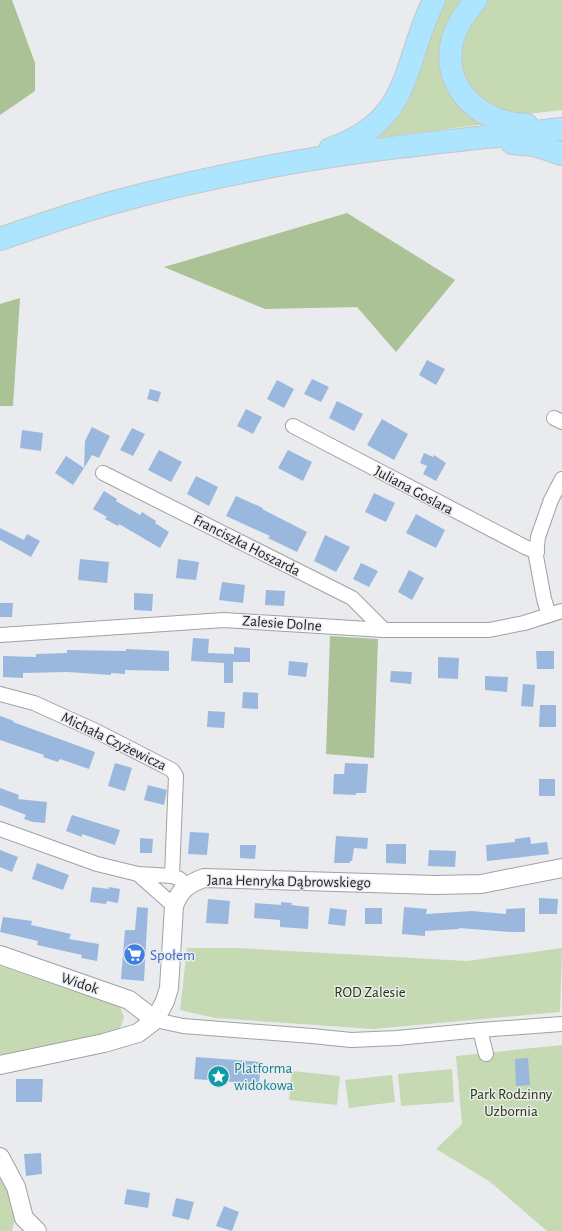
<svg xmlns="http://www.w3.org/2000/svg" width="562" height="1231" font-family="'Alegreya Sans',sans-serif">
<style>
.green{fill:#c5dab2}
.forest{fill:#abc196}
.building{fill:#9ab7de}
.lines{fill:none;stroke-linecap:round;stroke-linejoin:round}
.minor-casing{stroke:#a0a1a3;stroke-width:16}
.tertiary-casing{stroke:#a0a1a3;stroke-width:20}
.primary-casing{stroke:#c6c6c6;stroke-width:24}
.minor{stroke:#fff;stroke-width:14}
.tertiary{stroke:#fff;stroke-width:18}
.primary{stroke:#ade5fe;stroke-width:22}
.labels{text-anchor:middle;stroke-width:3;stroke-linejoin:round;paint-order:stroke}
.street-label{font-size:15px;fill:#222223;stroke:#eaebee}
.shop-label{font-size:15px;fill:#366cbe;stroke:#eaebee;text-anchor:start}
.park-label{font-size:15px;fill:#243807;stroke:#eaebee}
.culture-label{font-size:15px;fill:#0d838f;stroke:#eaebee;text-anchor:start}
</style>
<rect width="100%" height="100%" fill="#eaebee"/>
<g class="green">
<path d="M443 0H463L446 34 486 124 368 139Z"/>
<path d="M483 0H562V110L511 116 477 98 459 65V36Z"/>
<path d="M187 948H238L467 961 562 948 560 1012 373 1029 215 1018 180 1010Z"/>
<path d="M0 966 120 1007 124 1017 121 1026 116 1032 0 1056Z"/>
<path d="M562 1045V1231H547L489 1181 436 1149 462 1124 456 1056Z"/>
<path d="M452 1069 454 1102 401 1106 398 1074Z"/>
<path d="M292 1071 340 1076 337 1105 289 1100Z"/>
<path d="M392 1075 395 1102 349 1108 345 1080Z"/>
<path d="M0 1176 7 1191 15 1219 12 1231H0Z"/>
</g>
<g class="forest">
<path d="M0 0H12L35 63V91L0 115Z"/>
<path d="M347 213 455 280 396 352 357 307 265 309 164 267Z"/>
<path d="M20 298 13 406H0V304Z"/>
<path d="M330 636 378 639 374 758 326 754Z"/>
</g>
<g class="building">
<path d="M427 360 445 369 436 385 419 375Z"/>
<path d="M312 379 329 387 321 402 304 394Z"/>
<path d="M277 380 294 389 284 408 267 399Z"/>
<path d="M150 389 161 392 158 402 147 399Z"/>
<path d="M337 401 363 414 354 431 329 418Z"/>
<path d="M246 409 262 417 253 434 237 426Z"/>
<path d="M382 419 408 434 394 460 367 445Z"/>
<path d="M92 427 110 436 99 458 92 455 84 468 85 441Z"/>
<path d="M132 428 145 434 133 456 120 450Z"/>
<path d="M22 430 43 433 41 451 20 448Z"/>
<path d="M159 450 182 462 171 482 148 470Z"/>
<path d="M288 450 312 462 303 481 278 468Z"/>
<path d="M424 453 433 457 434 455 446 463 436 481 423 474 427 466 420 463Z"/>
<path d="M66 456 84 468 73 485 55 473Z"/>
<path d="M196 476 218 487 209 506 187 494Z"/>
<path d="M104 491 117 499 116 501 140 515 142 512 156 521 155 523 169 532 160 548 119 524 118 526 105 519 107 517 93 509Z"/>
<path d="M374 493 395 503 386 522 365 512Z"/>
<path d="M236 496 263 508 262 509 307 532 297 552 268 538 270 536 226 516Z"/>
<path d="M416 514 445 530 436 548 406 533Z"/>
<path d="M0 528 24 540 27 534 40 541 31 557 0 540Z"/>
<path d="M325 535 350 547 336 572 314 561Z"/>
<path d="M80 559 109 562 107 583 78 580Z"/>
<path d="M178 559 199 562 196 580 176 578Z"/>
<path d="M361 563 378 571 369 587 353 579Z"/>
<path d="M409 570 424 578 412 600 398 592Z"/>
<path d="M222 582 245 585 243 603 219 600Z"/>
<path d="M266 590 285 591 284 606 265 605Z"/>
<path d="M134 593 153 594 152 611 134 610Z"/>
<path d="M0 603H13L12 617H0Z"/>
<path d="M193 638 209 639 208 653 234 654V647L250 648V662H233V683H224V663L191 661Z"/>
<path d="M126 649 169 651V671L125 670V674L111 673V675L67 672 23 673V678L3 677V656L36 657V654L67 653V650L126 651Z"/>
<path d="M536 651H554V669H537Z"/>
<path d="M438 657 459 658 458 679 438 678Z"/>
<path d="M289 661 308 663 306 677 288 675Z"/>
<path d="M391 671 412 672 411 684 390 682Z"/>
<path d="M485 676 508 677 507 692 485 690Z"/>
<path d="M523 684 535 685 533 707 521 706Z"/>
<path d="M243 692 258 693V709L242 708Z"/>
<path d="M540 705H556V727H539Z"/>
<path d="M208 711 225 712 224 728 207 727Z"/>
<path d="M0 716 14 721 13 722 95 752 89 769 60 759 58 762 43 757 44 755 0 740Z"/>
<path d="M115 763 132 768 125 791 108 786Z"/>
<path d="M345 763 368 764 366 793H356V795L333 794 334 774H344Z"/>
<rect x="539" y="779" width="16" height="17"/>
<path d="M148 785 167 790 164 805 144 800Z"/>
<path d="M0 788 19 795 18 799 47 802 45 823 33 822 24 819 26 815 0 805Z"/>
<path d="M72 815 120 830 115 845 82 834V837L66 831Z"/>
<path d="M190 832 209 833 207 855 188 854Z"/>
<path d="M336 836 368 838 367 849 354 848 352 861H350V863H334Z"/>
<path d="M530 837 531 844 547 842 549 854 487 861 486 845 515 842V839Z"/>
<path d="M140 838 153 839 152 853H140Z"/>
<path d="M386 844H406V864L386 863Z"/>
<path d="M240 845H256L255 859 240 858Z"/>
<path d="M0 850 18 857 12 872 0 867Z"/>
<path d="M429 850 456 851 455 867 428 866Z"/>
<path d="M37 863 69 875 63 890 32 879Z"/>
<path d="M92 887 109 889V887L120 889 118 903 107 901 106 904 90 902Z"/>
<path d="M539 898 558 899 557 914H539Z"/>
<path d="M208 899 230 901 228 924 206 923Z"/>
<path d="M281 902 292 903 291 905 309 907 308 929 280 927V920L254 918 255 903 281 905Z"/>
<path d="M137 907 148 908 144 981 121 979 125 930H135Z"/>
<path d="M404 907 427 909 426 914 472 911 506 914V909L525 908V932H510L459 928V929L425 931V936L402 934Z"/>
<path d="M330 908 347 910 345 926 328 924Z"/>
<rect x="365" y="908" width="17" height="16"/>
<path d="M3 917 32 921 31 925 71 934 69 939 99 944 97 961 81 958 82 955 37 945 38 941 0 932Z"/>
<path d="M196 1057 261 1062 259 1084 194 1079Z"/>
<path d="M528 1058 530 1085 516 1086 515 1059Z"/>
<path d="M16 1079H43L42 1102H16Z"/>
<path d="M41 1153 42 1174 26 1176 24 1154Z"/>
<path d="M127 1189 150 1193 148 1208 124 1204Z"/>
<path d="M176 1198 194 1202 189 1220 172 1216Z"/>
<path d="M224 1206 239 1212 232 1231 216 1226Z"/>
</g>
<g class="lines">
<defs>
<g id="minor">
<path d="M554 418 562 422"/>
<path d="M293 426 525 547 537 552"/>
<path d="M103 473 352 598 384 630"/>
<path d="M549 615 544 599 536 556 538 537 551 500 562 479"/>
<path d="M0 635 224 620 384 630H489L524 623 562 611"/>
<path d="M0 694 34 703 98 732 172 770 176 776 172 876"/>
<path d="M0 829 97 864 138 874 172 876 180 879"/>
<path d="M138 874 174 906"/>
<path d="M155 1020 183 1026 312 1036 351 1040 397 1038 480 1030 562 1024"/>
<path d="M480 1030 486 1054"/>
</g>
<g id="tertiary">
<path d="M0 955 129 1000 155 1020"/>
<path d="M0 1065 104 1043 138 1033 155 1020 165 1001 169 988 174 906C180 889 188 884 204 878L435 885 481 884 562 868"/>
<path d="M0 1157 16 1187 24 1218 37 1231"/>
</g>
<g id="primary">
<path d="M476 0C464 14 453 30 451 48 445 93 485 124 527 125"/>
<path d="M512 143 535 145 562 154"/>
<path d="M330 149C413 121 402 65 434 0"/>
<path d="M0 239C43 224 86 209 130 198 182 184 236 173 289 163 379 147 471 139 562 129"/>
</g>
</defs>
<use href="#minor" class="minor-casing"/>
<use href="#tertiary" class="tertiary-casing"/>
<use href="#primary" class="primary-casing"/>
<use href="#minor" class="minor"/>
<use href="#tertiary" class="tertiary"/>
<use href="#primary" class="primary"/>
</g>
<defs>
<symbol id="supermarket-disc" viewBox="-11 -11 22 22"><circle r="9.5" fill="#3f7fe0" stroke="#eaebee"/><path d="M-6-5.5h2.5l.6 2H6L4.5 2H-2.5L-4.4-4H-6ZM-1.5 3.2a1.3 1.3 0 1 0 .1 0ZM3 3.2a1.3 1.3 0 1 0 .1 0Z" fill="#fff"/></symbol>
<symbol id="sight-disc" viewBox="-11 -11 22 22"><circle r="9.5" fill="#0f9aa8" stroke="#eaebee"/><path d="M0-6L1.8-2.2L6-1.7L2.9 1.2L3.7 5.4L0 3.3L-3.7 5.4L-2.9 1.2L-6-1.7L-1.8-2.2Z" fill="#fff"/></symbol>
</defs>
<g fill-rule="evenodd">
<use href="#supermarket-disc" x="122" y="942" width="25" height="25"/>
<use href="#sight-disc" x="206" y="1064" width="25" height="25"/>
</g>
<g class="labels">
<g class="street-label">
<text transform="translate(414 490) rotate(28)" y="5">Juliana Goslara</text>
<text transform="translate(247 545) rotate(27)" y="5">Franciszka Hoszarda</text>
<text transform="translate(282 623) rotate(4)" y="5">Zalesie Dolne</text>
<text transform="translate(114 741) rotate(26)" y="5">Michała Czyżewicza</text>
<text transform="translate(289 881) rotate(1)" y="5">Jana Henryka Dąbrowskiego</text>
<text transform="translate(80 983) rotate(19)" y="5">Widok</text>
</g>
<g class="shop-label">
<text x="150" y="960">Społem</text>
</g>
<g class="park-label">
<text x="370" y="997">ROD Zalesie</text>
<text x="511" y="1099">Park Rodzinny<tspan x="511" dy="17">Uzbornia</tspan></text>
</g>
<g class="culture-label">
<text x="234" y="1073">Platforma<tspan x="234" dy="17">widokowa</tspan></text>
</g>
</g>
</svg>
